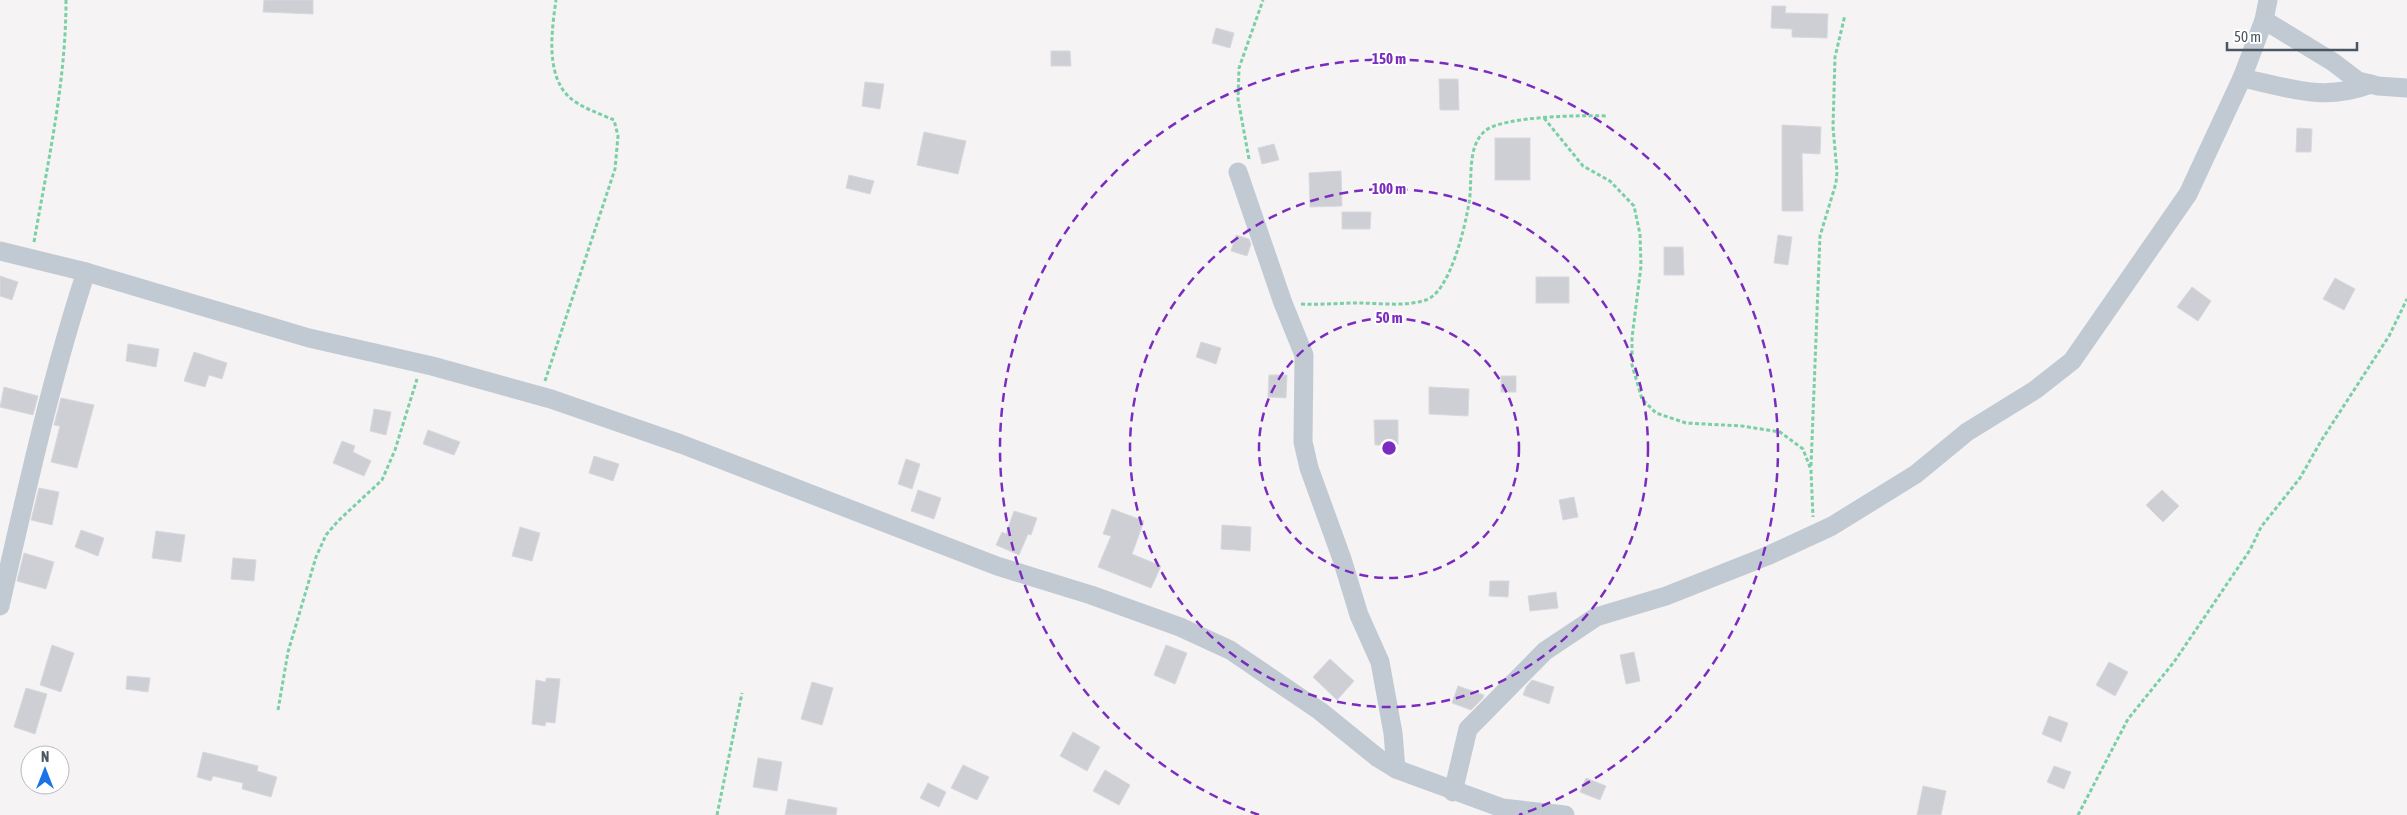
<svg xmlns="http://www.w3.org/2000/svg" width="2407" height="815" font-family="'Asap Condensed',sans-serif">
<style>
.building{fill:#cdcfd5;stroke:#d7d9de}
.lines{fill:none;stroke-linecap:round;stroke-linejoin:round}
.path{stroke:#7ad0a6;stroke-width:3;stroke-dasharray:4 2.5;stroke-linecap:butt}
.minor{stroke:#c1cad2;stroke-width:19}
.ring{fill:none;stroke:#7b2cbf;stroke-width:2.5;stroke-dasharray:9 6}
.centre{fill:#7b2cbf;stroke:#fff;stroke-width:2.5}
.ring-label{font-size:15px;text-anchor:middle;font-weight:bold;fill:#7b2cbf;stroke:#fff;stroke-width:4;stroke-linejoin:round;paint-order:stroke}
</style>
<rect width="100%" height="100%" fill="#f5f3f3"/>
<g class="building">
<path d="M264 0H313V14L263 12Z"/>
<path d="M1772 6H1786L1785 13 1828 14 1827 38 1792 37V29L1771 28Z"/>
<path d="M1216 28 1234 33 1230 48 1212 43Z"/>
<path d="M1051 51H1070L1071 66H1051Z"/>
<path d="M1439 79H1458L1459 110H1440Z"/>
<path d="M865 82 884 84 880 109 862 106Z"/>
<path d="M1782 125 1821 127 1820 154 1802 153 1803 211H1782Z"/>
<path d="M2297 128 2312 129 2311 152H2296Z"/>
<path d="M924 132 966 141 958 174 917 165Z"/>
<rect x="1495" y="138" width="35" height="42"/>
<path d="M1274 144 1279 160 1262 164 1258 148Z"/>
<path d="M1341 171 1342 206 1310 207 1309 173Z"/>
<path d="M849 175 874 181 870 194 846 188Z"/>
<path d="M1342 212H1371L1370 229H1342Z"/>
<path d="M1236 235 1249 239 1251 244 1247 256 1231 251Z"/>
<path d="M1778 235 1792 237 1788 265 1774 263Z"/>
<path d="M1664 247H1683L1684 275H1664Z"/>
<path d="M0 276 18 282 12 300 0 296Z"/>
<rect x="1536" y="277" width="33" height="26"/>
<path d="M2335 278 2355 289 2344 310 2323 299Z"/>
<path d="M2192 287 2211 301 2198 321 2177 307Z"/>
<path d="M1201 342 1221 348 1216 364 1196 357Z"/>
<path d="M128 344 159 349 156 367 126 361Z"/>
<path d="M194 352 227 363 222 379 209 375 205 387 184 381Z"/>
<path d="M1269 375H1287L1286 398 1268 397Z"/>
<rect x="1501" y="376" width="15" height="16"/>
<path d="M4 387 38 396 33 415 0 407Z"/>
<path d="M1429 387 1469 389 1468 416 1429 414Z"/>
<path d="M61 398 94 405 77 468 51 462 60 426 54 425Z"/>
<path d="M374 409 391 412 386 435 370 431Z"/>
<path d="M1374 420H1398V445H1375Z"/>
<path d="M428 430 460 442 454 455 423 444Z"/>
<path d="M342 441 355 446 353 452 371 461 364 476 333 463Z"/>
<path d="M594 456 619 464 613 481 589 473Z"/>
<path d="M906 459 920 464 912 489 898 484Z"/>
<path d="M39 488 59 492 52 525 31 520Z"/>
<path d="M918 490 941 498 934 519 911 511Z"/>
<path d="M2162 490 2179 506 2163 522 2146 505Z"/>
<path d="M1574 497 1578 517 1563 520 1559 500Z"/>
<path d="M1112 509 1144 521 1132 554 1161 566 1151 588 1098 567 1111 536 1103 534Z"/>
<path d="M1014 511 1037 518 1031 535 1028 534 1019 555 996 545 1002 532 1006 534Z"/>
<path d="M1222 525 1251 527 1250 551 1221 549Z"/>
<path d="M520 527 540 533 532 561 512 556Z"/>
<path d="M81 530 104 538 98 556 75 547Z"/>
<path d="M156 531 185 535 181 562 152 558Z"/>
<path d="M24 553 54 562 46 589 17 581Z"/>
<path d="M233 558 256 560 254 581 231 579Z"/>
<path d="M1490 581H1509L1508 597 1489 596Z"/>
<path d="M1556 592 1558 608 1530 611 1528 596Z"/>
<path d="M52 645 74 653 61 692 40 685Z"/>
<path d="M1166 645 1187 653 1175 684 1154 675Z"/>
<path d="M1634 652 1640 681 1626 684 1620 655Z"/>
<path d="M1330 659 1354 681 1337 700 1313 677Z"/>
<path d="M2109 662 2128 672 2115 696 2096 685Z"/>
<path d="M127 676 150 678 148 692 126 689Z"/>
<path d="M546 678 560 679 555 723 546 722 545 726 532 724 536 680 546 682Z"/>
<path d="M1532 680 1554 687 1549 704 1523 695 1526 687Z"/>
<path d="M812 682 833 688 822 725 801 719Z"/>
<path d="M1458 686 1484 695 1483 698 1471 710 1452 703Z"/>
<path d="M26 688 47 694 35 734 14 727Z"/>
<path d="M2049 716 2068 723 2061 742 2042 734Z"/>
<path d="M1073 732 1100 747 1087 771 1060 756Z"/>
<path d="M203 752 258 766 257 771 277 777 271 797 242 789 243 783 213 776 211 781 197 777Z"/>
<path d="M758 758 782 762 777 791 753 787Z"/>
<path d="M963 765 989 777 977 800 951 788Z"/>
<path d="M2054 766 2071 772 2064 789 2047 782Z"/>
<path d="M1105 770 1130 785 1119 805 1093 791Z"/>
<path d="M1586 778 1606 786 1600 800 1580 792Z"/>
<path d="M928 783 946 792 939 807 920 798Z"/>
<path d="M1923 786 1946 791 1941 815H1917Z"/>
<path d="M788 799 837 808 836 815H785Z"/>
</g>
<g class="lines">
<g class="path">
<path d="M1544 118 1583 166 1610 181 1634 206 1640 234 1641 266 1632 338V365L1642 399 1656 413 1686 423 1742 426 1780 432 1803 449 1811 470 1813 517"/>
<path d="M1249 159 1238 99 1239 68 1263 0"/>
<path d="M34 242C48 161 66 82 66 0"/>
<path d="M1301 304C1321 305 1339 303 1358 303 1380 303 1404 307 1426 300 1450 292 1465 227 1469 203 1473 181 1466 147 1485 131 1502 116 1584 115 1608 116"/>
<path d="M545 381 615 169 618 136 614 120C600 114 580 107 569 97 545 74 552 29 556 0"/>
<path d="M1811 466 1820 236 1836 183 1837 172 1833 127 1835 57 1845 15"/>
<path d="M278 710 288 652 316 557 326 535 338 521 382 480 395 450 417 379"/>
<path d="M717 815 742 693"/>
<path d="M2078 815 2128 719 2174 662 2250 550 2261 527 2300 478 2321 441 2389 336 2407 299"/>
</g>
<g class="minor">
<path d="M2264 20 2333 62 2358 81 2378 86 2407 88"/>
<path d="M2242 78C2291 88 2322 102 2371 84"/>
<path d="M1238 172 1283 303 1304 355 1303 442 1309 468 1342 559 1359 615 1380 662 1393 733 1396 769 1502 808 1565 815"/>
<path d="M0 251 86 272 309 338 432 366 551 399 681 444 997 566 1091 595 1180 627 1230 650 1320 711 1378 758 1396 769"/>
<path d="M0 606C26 494 50 381 86 272"/>
<path d="M1453 792 1468 729 1545 651 1596 617 1666 596 1767 556 1832 526 1916 474 1967 432 2035 390 2072 361 2188 194 2242 78 2264 20 2268 0"/>
</g>
</g>
<g class="ring">
<circle cx="1389" cy="448" r="130"/>
<circle cx="1389" cy="448" r="259"/>
<path d="M1259 815A389 389 0 1 1 1519 815"/>
</g>
<circle cx="1389" cy="448" r="8" class="centre"/>
<g class="ring-label">
<text x="1389" y="64">150 m</text>
<text x="1389" y="194">100 m</text>
<text x="1389" y="323">50 m</text>
</g>
<g transform="translate(45 770)"><circle r="24" fill="#ffffff" stroke="#b7bbc0"/>
<path d="M0-4L9 19L0 12L-9 19Z" fill="#1a73e8"/>
<text y="-8" font-size="14" font-weight="bold" text-anchor="middle" fill="#4a5661">N</text>
</g>
<path d="M2227 42v8h130v-8" fill="none" stroke="#4a5661" stroke-width="2.5"/>
<text x="2234" y="42" font-size="15" fill="#4a5661" stroke="#ffffff" stroke-width="4" paint-order="stroke">50 m</text>
</svg>
